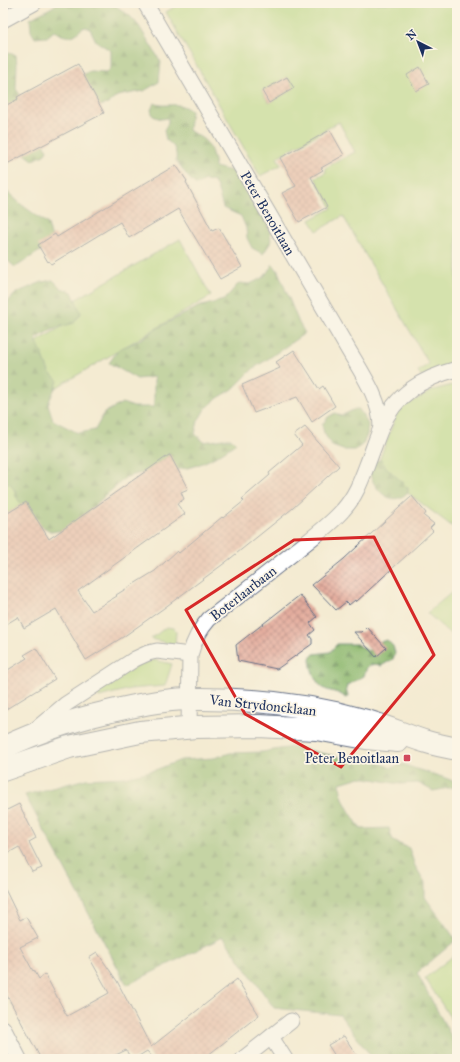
<svg xmlns="http://www.w3.org/2000/svg" width="460" height="1062" font-family="'IM FELL Great Primer',serif">
<style>
.green{fill:#b0d780;stroke:#66836f;fill-rule:evenodd}
.forest{fill:url(#forest-firs);stroke:#547466}
.building{fill:url(#building-cross-hatch)}
.lines{fill:none;stroke-linecap:round;stroke-linejoin:round}
.minor-casing{stroke:#677187;stroke-width:17}
.secondary-casing{stroke:#677187;stroke-width:24}
.minor{stroke:#fff;stroke-width:15}
.secondary{stroke:#fff;stroke-width:22}
.marked{fill:none;stroke:#d62828;stroke-width:3;stroke-linejoin:round}
.poi-dot{fill:#d1495b;stroke:#fcf5e5;stroke-width:1.5}
.labels{text-anchor:middle;stroke-width:3.5;stroke-linejoin:round;paint-order:stroke}
.street-label{font-size:14px;fill:#1b2f5e;stroke:#fcf5e5}
.poi-label{font-size:14px;fill:#1b2f5e;stroke:#fcf5e5;text-anchor:end}
</style>
<defs>
<pattern id="forest-firs" width="22" height="20" patternUnits="userSpaceOnUse"><rect width="22" height="20" fill="#8cb86e"/><path d="M5 1l3.5 6h-7zM16 11l3.5 6h-7z" fill="#72965e"/></pattern>
<pattern id="building-cross-hatch" width="8" height="8" patternUnits="userSpaceOnUse"><rect width="8" height="8" fill="#e4ad9e"/><path d="M0 0l8 8M0 8l8-8" fill="none" stroke="#b88d84"/></pattern>
</defs>
<rect width="100%" height="100%" fill="#fcf5e5"/>
<filter id="ink" filterUnits="userSpaceOnUse"><feTurbulence type="fractalNoise" baseFrequency=".025" numOctaves="2"/><feDisplacementMap in="SourceGraphic" scale="8" xChannelSelector="R" yChannelSelector="G"/><feConvolveMatrix kernelMatrix="1 2 1 2 8 2 1 2 1" color-interpolation-filters="sRGB"/></filter>
<filter id="wash" filterUnits="userSpaceOnUse"><feTurbulence type="fractalNoise" baseFrequency=".012" numOctaves="4" result="noise"/><feDisplacementMap in="SourceGraphic" scale="16" xChannelSelector="R" yChannelSelector="G"/><feGaussianBlur stdDeviation="0.9" result="paint"/><feColorMatrix in="noise" values="0 0 0 0 0 0 0 0 0 0 0 0 0 0 0 0 0 1.4 0 .05"/><feComposite in="paint" operator="in"/></filter>
<g filter="url(#wash)">
<rect width="100%" height="100%" fill="#f4ebd2"/>
<g class="green">
<path d="M181 3H457V364L421 376 418 371 429 364 343 216 317 231 310 220 332 208 315 178 326 172 325 168 355 152 339 122 277 157 281 165 260 176 166 12ZM287 77 294 88 269 103 262 91Z"/>
<path d="M180 239 211 296 3 419V362L81 315 73 301Z"/>
<path d="M457 384V530L376 469 398 410 433 390Z"/>
<path d="M3 463 26 502 3 516Z"/>
<path d="M457 588V640L427 613Z"/>
<path d="M166 627 174 628 176 632 175 645 151 639Z"/>
<path d="M154 660 172 664 165 686 130 689 99 697 95 692 138 665Z"/>
<path d="M457 953V1028L425 978Z"/>
</g>
<g class="forest">
<path d="M58 3H115L116 6 130 16 139 26 161 62 159 82 144 91 117 96 108 104 98 106 76 78 90 71 107 72 111 68V51L96 41 90 29 86 27C81 28 80 31 76 34 68 39 61 35 54 31L47 37 35 38 31 31 30 19C40 13 49 10 58 3Z"/>
<path d="M9 53 16 55 17 65 16 89 23 99 47 150 44 155 33 160 22 152 3 114V54Z"/>
<path d="M154 103C168 109 176 99 191 111L189 130C194 134 199 136 203 139 211 145 214 158 215 167L236 172 240 177 253 204 263 211 270 231 271 242 263 254 252 248 247 238 246 228 241 216 223 208 217 187 213 181 204 180 197 185C188 180 184 169 176 161 177 151 175 146 166 140L164 130 168 123V118L161 119 153 116 151 110Z"/>
<path d="M3 188 22 205 48 224 53 243C47 249 41 250 34 255 27 259 22 264 15 267L7 260 3 250Z"/>
<path d="M273 264 278 271 299 323 305 333 268 359 254 368 233 389 218 398 205 409 198 421 195 434 204 442 223 439H232L236 443C222 454 198 468 180 469 176 470 171 468 167 468L162 460 145 472 126 477 85 514V519L74 528 52 532 34 522 15 495V491L10 483 3 484V306L5 305 16 293 42 282 53 280 61 288 72 292 81 313 74 323 52 329 36 339 49 372 58 381 48 404 53 420 78 433 95 430 104 413 122 403 134 407H154V377L137 379 109 363 119 349 138 341 161 326 198 307 224 300 239 283 250 284 264 277Z"/>
<path d="M355 409H359L368 424 367 435 363 444 355 450H343L332 446 324 433 322 425 328 417 335 413 341 416Z"/>
<path d="M381 460 386 467 408 488V492C391 510 373 488 369 471L375 461Z"/>
<path d="M387 640 393 646 395 653 393 659 381 666C376 663 372 664 367 667L364 676 347 685 346 690 349 697 345 698C341 692 331 692 325 689 316 685 310 668 310 658L314 654 330 652 337 644H357L368 651 377 643Z"/>
<path d="M292 747 339 757H366L391 768 403 764C421 772 439 774 457 783V789L454 787 433 791 418 783 400 784 360 777 340 783C340 800 352 815 361 829L389 828 393 841 409 848 415 866 425 882V897L456 940 417 973 457 1047V1059H373L340 1015 274 1008 223 937 127 985 25 795 86 779 124 777 155 770 181 760 214 758 230 753 262 752Z"/>
</g>
<g id="blocks">
<g class="building">
<path d="M78 64 104 113 3 166V107L18 99 17 97Z"/>
<path d="M420 67 429 84 416 91 407 75Z"/>
<path d="M287 77 294 88 269 103 262 91Z"/>
<path d="M330 130 344 155 321 168 323 170 311 177 327 207 299 222 282 193 296 186 280 158Z"/>
<path d="M176 165 187 181 186 182 212 231 219 228 242 267 220 279 178 209 129 238 120 222 51 264 49 261 48 262 38 245 55 234 57 237 147 182Z"/>
<path d="M294 350 319 389 323 386 335 406 312 422 297 397 254 413 242 385 280 368 276 362Z"/>
<path d="M305 427 339 466 293 508 226 562 164 608 123 637 86 660 56 609 24 628 18 617 3 626V516L26 502 49 539 169 455H170L188 489 181 492 184 499 177 504 185 514 78 591 92 611 117 596 116 595 155 571 177 551 179 553 222 517 223 518 244 501 242 499 270 475 269 473 302 445 294 435Z"/>
<path d="M412 496 426 513 424 516 434 524 430 528 433 531 356 602 355 600 349 605 346 602 336 610 312 585 344 559Z"/>
<path d="M300 595 317 617 310 623 315 630 309 635 312 639V644L277 669 238 661 236 645Z"/>
<path d="M367 627 386 648 376 657 354 632H362Z"/>
<path d="M36 648 55 679 3 711V673L27 658 24 655Z"/>
<path d="M19 804 36 838 29 842 42 868 32 872 19 847 3 856V812Z"/>
<path d="M3 885 20 920 26 917 38 938 20 947 33 971 34 970 39 979 45 974 67 1016 109 993 89 957 97 952 117 981 151 1047 237 979 259 1015 203 1059H154L147 1051 134 1059H131L126 1050 108 1059H41L3 988Z"/>
<path d="M344 1036 359 1059H337L328 1045Z"/>
</g>
</g>
</g>
<g filter="url(#ink)">
<use href="#blocks" fill-opacity="0" stroke="#677187" stroke-width="1"/>
<g class="lines">
<defs>
<g id="minor">
<path d="M145 3 345 344C359 369 381 398 381 427"/>
<path d="M3 20 34 3"/>
<path d="M189 727 190 655C194 640 199 630 209 619 239 596 268 573 297 550 313 537 330 525 343 510 355 497 361 481 367 465 372 452 376 440 381 428 395 394 423 378 457 369"/>
<path d="M35 730 66 704 135 659 148 653 157 651 190 655"/>
<path d="M3 1028 19 1059"/>
<path d="M271 1037 285 1059"/>
<path d="M243 1059 291 1021"/>
</g>
<g id="secondary">
<path d="M3 748C44 728 86 716 130 707 149 703 170 699 190 699 249 698 311 705 367 721 388 727 407 736 427 742 437 745 447 747 457 749"/>
<path d="M3 770 69 747 140 732 196 727 258 726 316 729 366 738 398 741"/>
</g>
</defs>
<use href="#minor" class="minor-casing"/>
<use href="#secondary" class="secondary-casing"/>
<use href="#minor" class="minor"/>
<use href="#secondary" class="secondary"/>
</g>
</g>
<path d="M0 0H460V1062H0ZM374 537 434 655 341 767 245 714 186 610 294 540Z" fill="#f4ebd2" fill-opacity=".55" fill-rule="evenodd"/>
<path class="marked" d="M374 537 434 655 341 767 245 714 186 610 294 540Z"/>
<rect class="poi-dot" x="403" y="754" width="8" height="8" rx="2"/>
<g class="labels">
<g class="street-label">
<text transform="translate(268 213) rotate(60)" y="5">Peter Benoitlaan</text>
<text transform="translate(243 593) rotate(-38)" y="5">Boterlaarbaan</text>
<text transform="translate(263 705) rotate(6)" y="5">Van Strydoncklaan</text>
</g>
<g class="poi-label">
<text x="399" y="763">Peter Benoitlaan</text>
</g>
</g>
<rect width="460" height="1062" fill="none" stroke="#fcf5e5" stroke-width="16"/>
<g transform="translate(418 42) rotate(318)" stroke="#fcf5e5" stroke-width="3" paint-order="stroke">
<path d="M0-3L7 15L0 10L-7 15Z" fill="#1b2f5e"/>
<text y="-6" font-size="11" font-weight="bold" text-anchor="middle" fill="#1b2f5e">N</text>
</g>
</svg>
